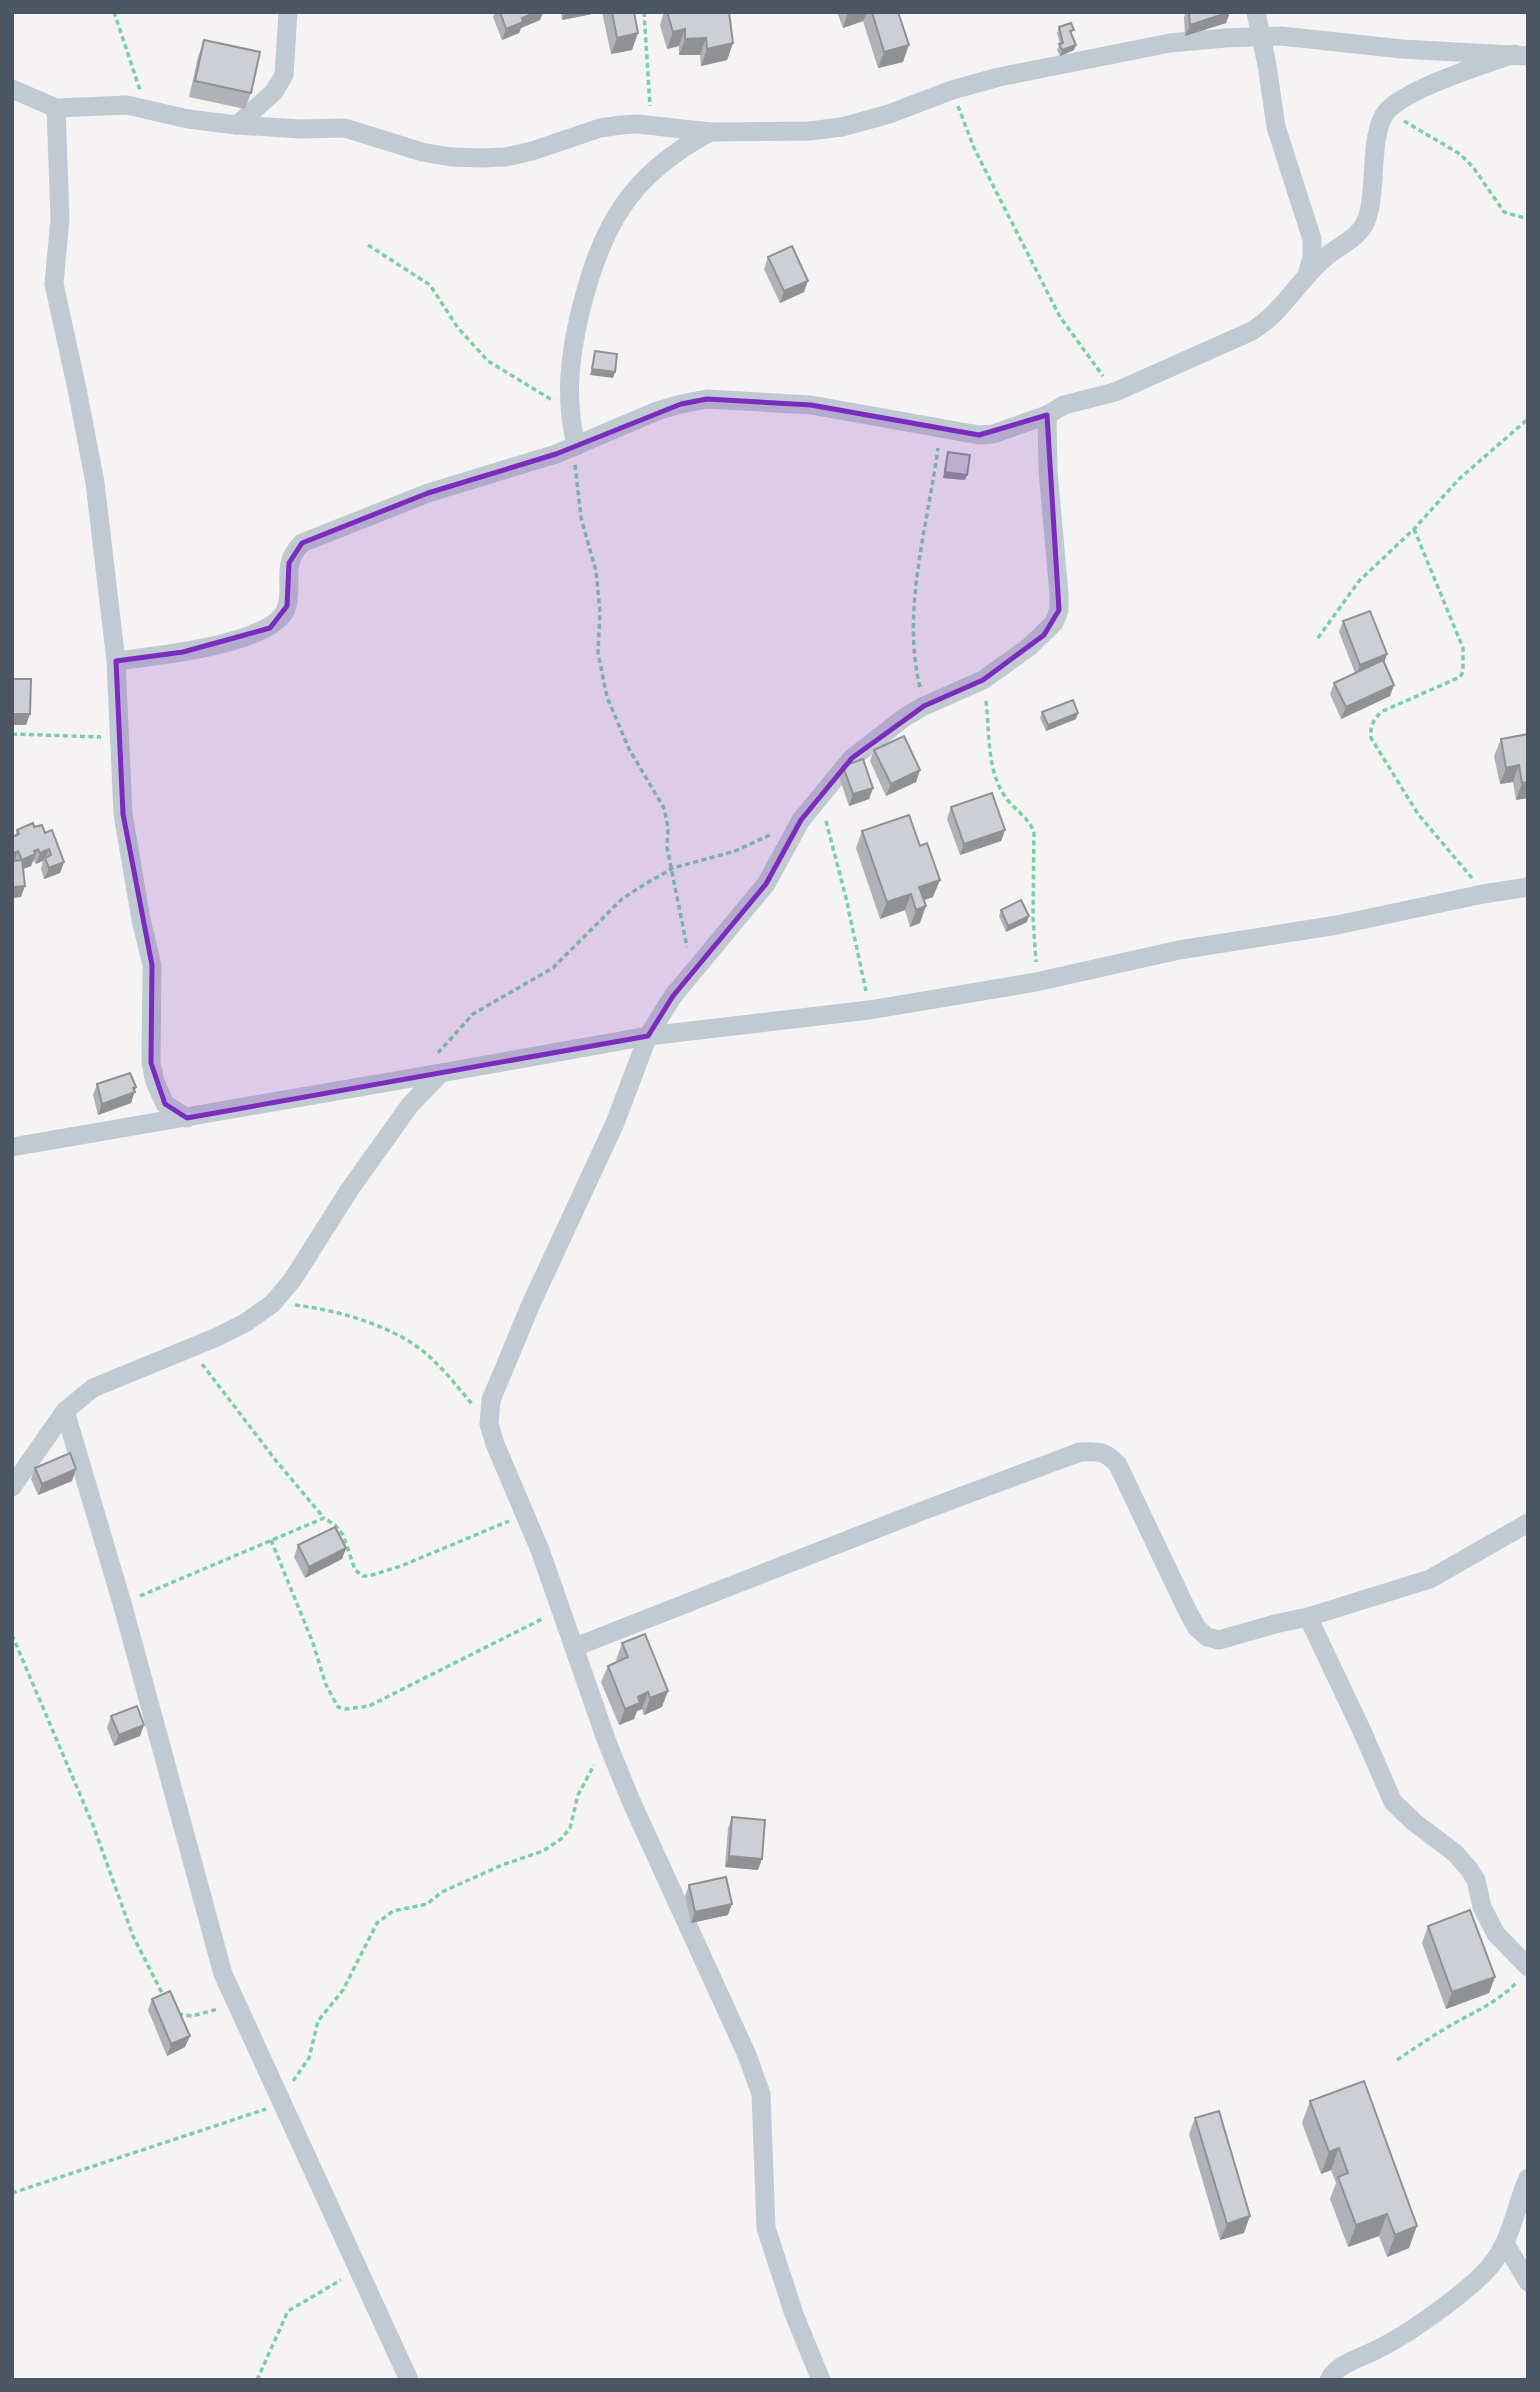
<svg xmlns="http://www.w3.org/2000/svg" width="1540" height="2392" font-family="Commissioner,sans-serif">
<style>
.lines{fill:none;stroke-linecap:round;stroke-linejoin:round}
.path{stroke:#7ad0a6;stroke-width:3.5;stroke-dasharray:5 3.5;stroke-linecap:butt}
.minor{stroke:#c1cad2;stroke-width:19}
.wall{fill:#b0b2b7}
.shaded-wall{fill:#909195}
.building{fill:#cdcfd5;stroke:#909195;stroke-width:2}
.marked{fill:#7b2cbf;fill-opacity:0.2;stroke:#7b2cbf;stroke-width:5;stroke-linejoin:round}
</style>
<rect width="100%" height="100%" fill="#f5f3f3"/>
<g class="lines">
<g class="path">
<path d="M114 12 140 90"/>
<path d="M644 12 650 106"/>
<path d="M958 106 974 148 1060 317 1103 376"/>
<path d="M1404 121 1460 154 1473 167 1504 212 1528 219"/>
<path d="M368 245 430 285 458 328 488 361 552 400"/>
<path d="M575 465 581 518 596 571 600 612 598 653 607 697 629 749 664 808 668 828 667 847 687 947"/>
<path d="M1414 529 1463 648V672L1460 677 1383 711C1373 719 1370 726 1371 738L1418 814 1472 878"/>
<path d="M1318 638 1359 581 1414 529 1459 479 1528 419"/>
<path d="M920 687C901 611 928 524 938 448"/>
<path d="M986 701C990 733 986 770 1006 798 1015 810 1028 817 1034 832L1033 917 1036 962"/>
<path d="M12 734 101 737"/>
<path d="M826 821 846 898 866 991"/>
<path d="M438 1053 473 1014 553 968 622 899 645 884 673 868 735 851 770 835"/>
<path d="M295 1305C336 1310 384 1323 419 1348 440 1364 455 1384 472 1404"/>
<path d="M202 1364 277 1462 324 1518"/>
<path d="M271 1540 313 1643 326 1685 338 1707 346 1709 369 1706 544 1618"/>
<path d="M140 1596 324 1518 335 1525 343 1535 355 1570 363 1576H369L401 1566 509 1521"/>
<path d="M12 1635 93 1825 133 1936 164 1997"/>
<path d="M178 2014 192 2016 218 2009"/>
<path d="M1397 2060C1416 2047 1434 2035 1453 2024 1476 2011 1498 2002 1517 1982"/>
<path d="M293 2081 309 2058 318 2021 343 1990 377 1923 393 1911 427 1904 442 1892 502 1865 543 1851 561 1839 570 1828 578 1795 594 1765"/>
<path d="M12 2193 266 2109"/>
<path d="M257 2380 288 2311 341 2280"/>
</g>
<g class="minor">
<path d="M1256 12 1267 65 1276 127 1312 239V257L1307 275"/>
<path d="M12 89 56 108 127 105 188 119 237 125 300 129 345 128 422 152 451 157 482 158 506 157 532 151 600 128 621 125 638 124 710 132 809 131 842 127 889 114 952 90 999 77 1170 43 1225 38 1281 36 1402 49 1528 56"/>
<path d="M56 108 60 219 54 284 77 389 95 483 116 661 123 814 141 920 152 965 151 1063 155 1082 165 1104 187 1118"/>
<path d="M237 125 274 92 284 75 288 12"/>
<path d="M576 446C565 398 569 360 580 313 601 227 629 175 710 132"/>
<path d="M116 661C153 656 272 645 286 609 295 584 279 566 302 543L428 493 556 454 657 411 681 404 707 399 811 405 979 435 993 434 1047 415"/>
<path d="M12 1147 441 1073"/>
<path d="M65 1411 122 1603 223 1974 409 2380"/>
<path d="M12 1487 65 1411 93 1388 217 1337 245 1323 273 1303 293 1279 350 1189 410 1105 441 1073 648 1036 869 1010 1036 982 1179 950 1337 925 1483 894 1528 887"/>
<path d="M1308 1617 1362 1731 1393 1802 1414 1822 1455 1853 1469 1869 1476 1880 1482 1907 1496 1934 1528 1967"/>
<path d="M575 1647 922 1511 1080 1452C1098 1451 1106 1451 1118 1465L1188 1612 1197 1628 1207 1637 1219 1640 1275 1624 1308 1617 1430 1579 1528 1523"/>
<path d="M1506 2245 1528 2282"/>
<path d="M821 2380 794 2314 766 2228 761 2094 747 2055 631 1801 607 1742 540 1550 495 1444 489 1424 491 1400 531 1304 615 1123 648 1036 673 996 766 884 801 820 852 758 905 717 924 706 983 680 1029 647 1054 623 1059 610V594L1048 471 1047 415 1064 405 1115 392 1252 331C1283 312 1299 279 1327 256 1341 244 1359 238 1366 221 1378 192 1368 133 1387 111 1408 88 1483 65 1514 54"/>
<path d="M1329 2380C1336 2364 1363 2357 1378 2349 1409 2334 1458 2298 1483 2274 1512 2245 1513 2213 1528 2178"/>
</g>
</g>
<g class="wall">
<path d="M495 12H543L540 20 521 28 519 33 502 40 493 17Z"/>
<path d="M561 12H602L562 20Z"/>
<path d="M602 12H634L632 50 611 54Z"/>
<path d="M664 12H729L733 43 727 60 701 66 700 55H679V46L667 49 660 25Z"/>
<path d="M837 12H898L903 62 878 68 863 21 843 28Z"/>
<path d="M1186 12H1230L1226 23 1185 36 1184 17Z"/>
<path d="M1059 27 1072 35 1074 50 1060 56 1057 50 1060 44 1057 33Z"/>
<path d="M204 40 251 93 245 109 189 97 198 57Z"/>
<path d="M768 257 804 292 780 303 764 269Z"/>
<path d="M948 452 965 480 943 478 946 458Z"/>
<path d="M1343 621 1384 663 1390 696 1341 719 1330 694 1334 683 1355 673 1339 632Z"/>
<path d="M1042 712 1076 719 1046 731 1040 718Z"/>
<path d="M1528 734V798L1516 800 1513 782 1500 784 1494 756 1501 739Z"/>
<path d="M874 750 920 770 916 782 886 796 870 761Z"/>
<path d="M843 766 873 788 869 799 849 806 839 777Z"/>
<path d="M951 807 1005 830 1001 841 960 855 947 819Z"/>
<path d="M34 827 45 833 64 862 60 873 44 879 41 869 43 861 36 864 34 861H33L31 866 23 869 21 897 12 898V837L15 836 17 830Z"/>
<path d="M862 831 933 897 924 900 920 923 910 927 905 910 880 919 856 848Z"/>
<path d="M1001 910 1027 922 1006 932 999 916Z"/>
<path d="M97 1084 136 1087 131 1103 98 1115 93 1095Z"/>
<path d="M35 1468 72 1481 38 1495 31 1479Z"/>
<path d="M298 1545 346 1548 342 1559 305 1578 294 1557Z"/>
<path d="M622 1643 662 1707 644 1715 642 1709 637 1711 634 1719 619 1725 601 1682 608 1666 617 1662 616 1660Z"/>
<path d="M111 1716 140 1736 114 1746 107 1728Z"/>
<path d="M732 1817 758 1870 725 1867 728 1828Z"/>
<path d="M689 1885 728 1915 691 1923 685 1896Z"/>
<path d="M1428 1926 1495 1977 1489 1993 1446 2009 1422 1943Z"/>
<path d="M152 1999 185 2047 167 2056 148 2010Z"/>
<path d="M1310 2101 1409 2248 1387 2257 1379 2236 1348 2247 1330 2199 1336 2183 1331 2170 1321 2174 1302 2123Z"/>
<path d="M1195 2118 1244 2233 1220 2240 1189 2134Z"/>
</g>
<g class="shaded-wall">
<path d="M536 12H543L540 20 521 28 519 33 502 40 506 29 522 18Z"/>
<path d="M565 12H602L562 20Z"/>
<path d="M848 12H867L863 21 843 28Z"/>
<path d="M1230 12 1226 23 1185 36 1190 25Z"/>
<path d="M685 29 679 46 667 49 673 32Z"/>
<path d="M638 33 632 50 611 54 617 38Z"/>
<path d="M706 38 700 55H679L685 39Z"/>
<path d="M733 43 727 60 701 66 707 49Z"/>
<path d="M909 45 903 62 878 68 884 52Z"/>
<path d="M1076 45 1074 50 1060 56 1062 50Z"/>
<path d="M808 281 804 292 780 303 784 291Z"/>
<path d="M592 369 615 372 613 378 590 375Z"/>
<path d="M945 472 967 475 965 480 943 478Z"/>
<path d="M1387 654 1383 666 1356 676 1360 665Z"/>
<path d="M1394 685 1390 696 1341 719 1346 707Z"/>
<path d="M1078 713 1076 719 1046 731 1048 725Z"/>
<path d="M12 714H30L26 725H12Z"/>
<path d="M1519 765 1513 782 1500 784 1506 768Z"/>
<path d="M920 770 916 782 886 796 891 784Z"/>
<path d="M1528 782V798L1516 800 1522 783Z"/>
<path d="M873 788 869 799 849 806 853 794Z"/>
<path d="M1005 830 1001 841 960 855 964 844Z"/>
<path d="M38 849 31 866 18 871 22 860 34 851Z"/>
<path d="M49 849 45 859V858L43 861 36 864 40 853Z"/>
<path d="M18 851 14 862 12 863V854Z"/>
<path d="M64 862 60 873 44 879 49 868Z"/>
<path d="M940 880 933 897 913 904 919 887Z"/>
<path d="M25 886 21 897 12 898V891L15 887Z"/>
<path d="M911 894 905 910 880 919 887 902Z"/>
<path d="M926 906 920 923 910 927 916 910Z"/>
<path d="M1029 916 1027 922 1006 932 1008 926Z"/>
<path d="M136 1087 131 1103 98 1115 102 1104Z"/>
<path d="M76 1469 72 1481 38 1495 42 1484Z"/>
<path d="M346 1548 342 1559 305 1578 309 1567Z"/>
<path d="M668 1691 662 1707 644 1715 650 1698Z"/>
<path d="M648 1692 642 1709 637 1711 634 1719 619 1725 625 1709 638 1697Z"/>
<path d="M144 1725 140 1736 114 1746 119 1735Z"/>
<path d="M729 1856 762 1859 758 1870 725 1867Z"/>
<path d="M732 1904 728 1915 691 1923 695 1912Z"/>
<path d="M1495 1977 1489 1993 1446 2009 1452 1992Z"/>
<path d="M190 2036 185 2047 167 2056 171 2044Z"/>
<path d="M1339 2148 1331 2170 1321 2174 1329 2152Z"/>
<path d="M1387 2214 1379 2236 1348 2247 1356 2225Z"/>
<path d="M1250 2216 1244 2233 1220 2240 1227 2224Z"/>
<path d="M1417 2226 1409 2248 1387 2257 1395 2235Z"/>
</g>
<g class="building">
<path d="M500 12H536L522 18 523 22 506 29Z"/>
<path d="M612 12H634L638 33 617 38Z"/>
<path d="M667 12H729L733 43 707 49 706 38 685 39V29L673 32Z"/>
<path d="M872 12H898L909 45 884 52Z"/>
<path d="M1189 12H1230L1190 25Z"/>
<path d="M1071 23 1074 30 1070 31 1076 45 1062 50 1059 44 1063 43 1059 27Z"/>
<path d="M204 40 260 52 251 93 195 81Z"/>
<path d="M792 246 808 281 784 291 768 257Z"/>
<path d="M595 351 617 354 615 372 592 369Z"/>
<path d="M948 452 970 455 967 475 945 472Z"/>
<path d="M1370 611 1387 654 1360 665 1343 621Z"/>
<path d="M1383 660 1394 685 1346 707 1334 683Z"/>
<path d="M12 679H31L30 714H12Z"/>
<path d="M1073 700 1078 713 1048 725 1042 712Z"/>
<path d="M1528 734V782L1522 783 1519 765 1506 768 1501 739Z"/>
<path d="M904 736 920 770 891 784 874 750Z"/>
<path d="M863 759 873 788 853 794 843 766Z"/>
<path d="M992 793 1005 830 964 844 951 807Z"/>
<path d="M909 815 920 846 927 843 940 880 919 887 926 906 916 910 911 894 887 902 862 831Z"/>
<path d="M33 823 34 827 42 825 45 833 52 830 64 862 49 868 45 858 51 855 49 849 40 853 38 849 34 851 35 854 22 860 18 851 12 854V837L19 834 17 830Z"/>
<path d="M22 860 25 886 15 887V891H12V861Z"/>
<path d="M1021 900 1029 916 1008 926 1001 910Z"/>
<path d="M130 1073 136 1087 133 1088 135 1092 102 1104 97 1084Z"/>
<path d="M70 1453 76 1469 42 1484 35 1468Z"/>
<path d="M335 1527 346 1548 309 1567 298 1545Z"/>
<path d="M645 1634 668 1691 650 1698 648 1692 638 1697 640 1703 625 1709 608 1666 628 1657 622 1643Z"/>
<path d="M137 1706 144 1725 119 1735 111 1716Z"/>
<path d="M732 1817 765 1820 762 1859 729 1856Z"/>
<path d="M726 1877 732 1904 695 1912 689 1885Z"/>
<path d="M1470 1910 1495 1977 1452 1992 1428 1926Z"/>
<path d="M170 1991 190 2036 171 2044 152 1999Z"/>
<path d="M1364 2081 1417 2226 1395 2235 1387 2214 1356 2225 1338 2177 1348 2173 1339 2148 1329 2152 1310 2101Z"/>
<path d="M1219 2111 1250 2216 1227 2224 1195 2118Z"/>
</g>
<path class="marked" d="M707 399 811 405 979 435 1047 415 1059 610 1044 635 983 680 924 706 852 758 801 820 766 884 673 996 648 1036 187 1118 165 1104 151 1063 152 965 123 814 116 661 183 652 270 628 287 606 289 563 302 543 428 493 556 454 681 404Z"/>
<rect width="1540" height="2392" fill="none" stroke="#4a5661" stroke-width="28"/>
</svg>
